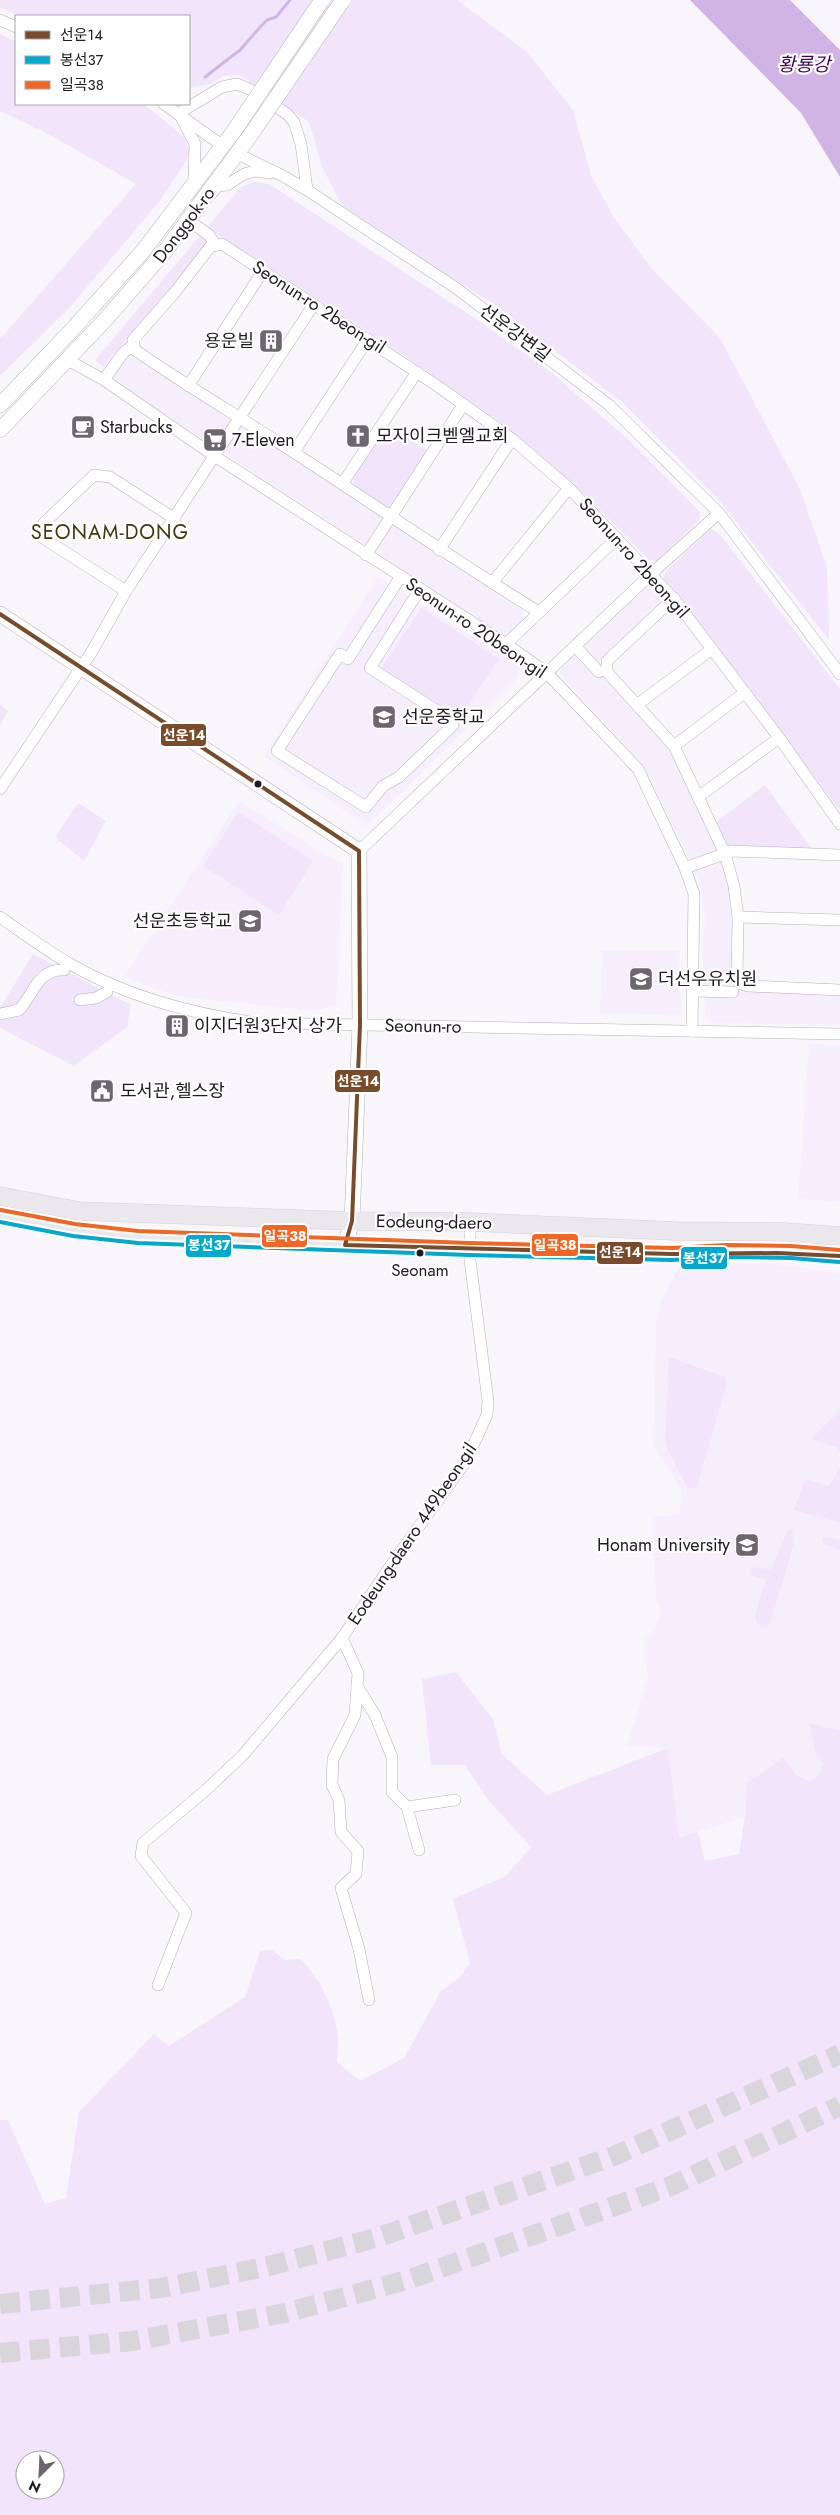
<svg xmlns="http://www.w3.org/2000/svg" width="840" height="2515" font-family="Jost,'Noto Sans KR',sans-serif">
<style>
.built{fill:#f7eefd}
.green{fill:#f2e4fb;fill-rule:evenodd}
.water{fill:#d2b3e5}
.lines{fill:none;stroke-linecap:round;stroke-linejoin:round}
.stream{stroke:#d2b3e5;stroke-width:3}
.highway-tunnel{stroke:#d8d5db;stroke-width:20;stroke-dasharray:20 10;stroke-linecap:butt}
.street-casing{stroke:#b4b0b6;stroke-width:12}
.secondary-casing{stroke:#b4b0b6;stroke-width:16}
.primary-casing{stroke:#d4d2d6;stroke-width:19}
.street{stroke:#fefefe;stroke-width:11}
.secondary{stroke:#fefefe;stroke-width:15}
.primary{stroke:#ebe8ed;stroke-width:18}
.secondary-bridge-casing{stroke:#b4b0b6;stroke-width:16;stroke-linecap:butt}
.secondary-bridge{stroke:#fefefe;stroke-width:15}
.bus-1-casing{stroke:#fff;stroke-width:8}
.bus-2-casing{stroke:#fff;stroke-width:8}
.bus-3-casing{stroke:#fff;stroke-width:8}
.bus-1{stroke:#7a4b2a;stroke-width:4}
.bus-2{stroke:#00a9ce;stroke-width:4}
.bus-3{stroke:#f26522;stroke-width:4}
.bus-dot{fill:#201a23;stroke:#fff;stroke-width:2}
.labels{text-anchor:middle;stroke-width:4.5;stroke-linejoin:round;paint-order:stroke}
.bus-label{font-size:17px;fill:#201a23;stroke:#fff}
.street-label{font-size:18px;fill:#201a23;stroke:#fff}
.poi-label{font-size:18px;fill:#201a23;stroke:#fff;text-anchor:start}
.water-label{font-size:19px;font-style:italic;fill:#42055b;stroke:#fff}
.quarter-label{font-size:20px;letter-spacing:1px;fill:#3e390f;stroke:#fff}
.line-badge{stroke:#fff;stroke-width:2}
.badge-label{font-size:14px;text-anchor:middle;font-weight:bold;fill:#fff}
</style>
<rect width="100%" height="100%" fill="#f9f6fb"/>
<g class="built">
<path d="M121 345 522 608 524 620 514 634 504 636 100 372Z"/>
<path d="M378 577 520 667 518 678 367 826 264 756Z"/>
<path d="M648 584 655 585 664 595V602L600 667 669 745 714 838 732 891 734 924 732 979 735 986 744 992 840 994V1025L713 1023 705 1015 702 951 705 918 698 877 643 764 564 679 560 672 562 667Z"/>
<path d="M239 801 343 865 336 1005 315 1011 175 996 124 977Z"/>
<path d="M602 951H679L681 1015 600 1013Z"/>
<path d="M809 1044 840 1045V1202L798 1199Z"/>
<path d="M680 1264H775L840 1274V1819L745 1817 679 1838 668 1748 627 1746 648 1677 644 1639 654 1630 661 1611 656 1599 653 1516 680 1515 681 1489 654 1447 656 1322 661 1302Z"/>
</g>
<g class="green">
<path d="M0 0H457L526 51 573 110 591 175 613 216 651 268 720 338 800 489 827 567 829 640 718 499 622 402 495 305 379 232 342 205 322 167 309 122 240 75 224 76 210 84 189 88V16H19L0 7Z"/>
<path d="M0 34 16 42V104H144L184 137 190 152 188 158 159 202 71 306 0 376V339L136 184 43 131 0 111Z"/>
<path d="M254 182 269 184 476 319 552 373 629 440 700 512 699 520 657 561 649 560C600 509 550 459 492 417 403 352 309 294 217 234L103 367 95 360 241 187Z"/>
<path d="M387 424 429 452 390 509 356 486 353 481 355 472Z"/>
<path d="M711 529 719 533 840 689V810L664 580 665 572Z"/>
<path d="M421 608 499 659 458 720 381 668Z"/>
<path d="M0 704 8 711 0 725Z"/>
<path d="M765 785 811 848 729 847 716 822Z"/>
<path d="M78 803 106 821 84 861 55 837Z"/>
<path d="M238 812 313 861 279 915 203 866Z"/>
<path d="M33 954 131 1005 127 1027 74 1066 0 1028V1008Z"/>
<path d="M669 1357 725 1377 727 1384 697 1486 693 1489 687 1487 668 1450 665 1439Z"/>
<path d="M840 1411V1452L838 1448 811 1439Z"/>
<path d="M840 1467V1523L794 1510 804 1482 807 1479 829 1486Z"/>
<path d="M792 1529 794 1544 769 1626 765 1627 757 1624 755 1616 766 1580 751 1575 750 1569 753 1567 770 1570 787 1532Z"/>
<path d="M827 1537 840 1540V1550L823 1544 822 1539Z"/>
<path d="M456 1672 493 1719 502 1754 547 1795 668 1748 679 1838 698 1832 705 1861 739 1854 745 1817 747 1783 783 1758 795 1774 809 1782 816 1778 824 1765 816 1755 809 1723 840 1731V2515H0V2120H8L45 2204 66 2198 79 2112 154 2034 169 2046 245 1997 260 1951 272 1950 285 1960 300 1959C321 1978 335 2010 338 2038 339 2046 337 2054 337 2062L360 2081 404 2058 441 1991 459 1978 470 1963 453 1899 506 1876 531 1847 489 1801 465 1765H431L422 1679ZM25 2460H55V2490H25Z"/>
</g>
<path class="water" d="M690 0H790L840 50V177L801 113Z"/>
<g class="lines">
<path class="stream" d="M205 77 240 50 262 25 267 20 276 17 290 0"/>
<g class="highway-tunnel">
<path d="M0 2304 161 2288 265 2267 376 2238 614 2156 840 2054"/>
<path d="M0 2353 132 2341 285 2313 407 2280 671 2186 840 2106"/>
</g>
<defs>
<g id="street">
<path d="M0 20 16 27"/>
<path d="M164 104 223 146"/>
<path d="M179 113 222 87 237 84 251 90 287 114 294 122 301 144 307 190"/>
<path d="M179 113 195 144 194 182"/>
<path d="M238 154 283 176 307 190 456 288 609 405 719 513 840 674"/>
<path d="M211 194 218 186 227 185 244 174 255 171 270 173"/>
<path d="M188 220 209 235 215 244"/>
<path d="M66 359 104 380 216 457 506 644 547 673 638 769 685 868 694 894 692 1031"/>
<path d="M104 380 123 353 133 345"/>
<path d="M188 386 263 271"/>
<path d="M294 452 368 339"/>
<path d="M342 484 417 372"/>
<path d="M439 550 512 439"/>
<path d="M366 555 463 405"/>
<path d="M401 576 348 659 340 654 277 751 366 807 383 786 399 777 453 725 450 719 370 668 420 589"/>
<path d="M492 583 569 488"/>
<path d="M126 591 43 538V524L94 475 110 477 175 519"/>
<path d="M674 598 607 661V672L674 746 725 854 734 886 738 917 737 979 741 984 748 986 840 990"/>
<path d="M539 612C459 563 382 510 304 459 248 422 190 388 135 350L133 340 176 291 210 247 222 244 436 385 512 439 569 488 674 599 780 739 840 824"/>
<path d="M506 644 617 538"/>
<path d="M575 646 599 672"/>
<path d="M638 704 712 649"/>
<path d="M674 746 744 693"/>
<path d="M0 789 91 653 126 591 314 304"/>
<path d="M698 797 779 738"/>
<path d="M359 851 652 573 719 513"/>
<path d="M685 868 732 851 840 855"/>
<path d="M0 917C23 933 46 950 70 964 128 997 191 1014 258 1023L840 1034"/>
<path d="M738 917 840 920"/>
<path d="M694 991 733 992"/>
<path d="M80 1000 96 998 107 992"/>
<path d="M0 1014 19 1010C34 994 37 969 64 970"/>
<path d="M342 1638 358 1673 355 1715 333 1759 332 1785 339 1800 341 1832 358 1851 356 1874 341 1888 359 1949 369 2000"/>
<path d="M357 1686 375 1715 392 1757V1792L407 1807 419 1850"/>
<path d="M407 1807 455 1800"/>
<path d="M158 1985 186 1913 141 1856 143 1843 206 1790 243 1755 342 1638 387 1571 466 1461 487 1415 488 1401 470 1260V1222"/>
</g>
<g id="secondary">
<path d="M0 405 69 333 143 251 234 131"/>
<path d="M0 430 105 320 166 250 252 133"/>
<path d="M0 614 359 851 360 1025 352 1221 345 1245"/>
</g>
<g id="primary">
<path d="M0 1196 79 1211 352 1221 470 1222 676 1231 785 1232 840 1236"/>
<path d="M0 1216 74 1230 138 1237 469 1249 672 1254 726 1251 791 1252 840 1256"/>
</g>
</defs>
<use href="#street" class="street-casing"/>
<use href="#secondary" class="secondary-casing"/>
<use href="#primary" class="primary-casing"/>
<use href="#street" class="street"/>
<use href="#secondary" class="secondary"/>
<use href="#primary" class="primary"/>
<defs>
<g id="secondary-bridge">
<path d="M234 131 322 0"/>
<path d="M252 133 343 0"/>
</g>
</defs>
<use href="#secondary-bridge" class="secondary-bridge-casing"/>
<use href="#secondary-bridge" class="secondary-bridge"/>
<defs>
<path id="bus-1" d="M0 614 359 851 360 1025 352 1221 345 1245 672 1254 777 1253 840 1256"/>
<path id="bus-2" d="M0 1222 73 1236 138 1243 469 1255 672 1260 726 1257 791 1258 839 1262"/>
<path id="bus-3" d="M1 1210 75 1224 138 1231 469 1243 672 1248 726 1245 791 1246 840 1250"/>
</defs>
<use href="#bus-1" class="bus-1-casing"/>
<use href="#bus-2" class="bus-2-casing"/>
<use href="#bus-3" class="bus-3-casing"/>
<use href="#bus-1" class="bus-1"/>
<use href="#bus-2" class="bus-2"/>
<use href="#bus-3" class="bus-3"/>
</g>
<defs>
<symbol id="building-square" viewBox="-11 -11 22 22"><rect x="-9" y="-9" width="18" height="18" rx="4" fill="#6c676f" stroke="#fff"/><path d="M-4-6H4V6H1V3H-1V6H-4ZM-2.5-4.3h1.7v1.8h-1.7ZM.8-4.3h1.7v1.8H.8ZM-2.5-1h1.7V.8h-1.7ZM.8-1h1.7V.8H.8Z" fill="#fff"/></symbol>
<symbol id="cafe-square" viewBox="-11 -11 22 22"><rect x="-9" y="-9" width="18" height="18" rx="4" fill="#6c676f" stroke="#fff"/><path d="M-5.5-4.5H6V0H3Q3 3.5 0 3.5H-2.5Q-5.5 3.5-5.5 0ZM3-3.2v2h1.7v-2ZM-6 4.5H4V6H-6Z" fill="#fff"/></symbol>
<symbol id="church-square" viewBox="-11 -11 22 22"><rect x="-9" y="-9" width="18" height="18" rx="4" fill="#6c676f" stroke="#fff"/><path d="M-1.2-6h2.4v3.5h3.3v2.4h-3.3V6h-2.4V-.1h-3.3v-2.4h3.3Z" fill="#fff"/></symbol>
<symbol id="supermarket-square" viewBox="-11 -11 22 22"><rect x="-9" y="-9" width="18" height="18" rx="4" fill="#6c676f" stroke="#fff"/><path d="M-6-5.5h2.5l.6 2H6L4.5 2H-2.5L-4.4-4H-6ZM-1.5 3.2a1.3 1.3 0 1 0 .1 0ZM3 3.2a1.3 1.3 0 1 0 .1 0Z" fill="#fff"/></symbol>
<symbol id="school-square" viewBox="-11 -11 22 22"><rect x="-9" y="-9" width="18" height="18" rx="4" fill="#6c676f" stroke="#fff"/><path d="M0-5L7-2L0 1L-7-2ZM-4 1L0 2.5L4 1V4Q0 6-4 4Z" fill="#fff"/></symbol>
<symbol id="civic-square" viewBox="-11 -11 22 22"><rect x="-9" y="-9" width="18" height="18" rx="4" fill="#6c676f" stroke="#fff"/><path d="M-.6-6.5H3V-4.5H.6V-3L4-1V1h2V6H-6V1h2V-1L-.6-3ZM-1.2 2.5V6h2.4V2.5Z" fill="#fff"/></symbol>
<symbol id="university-square" viewBox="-11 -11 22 22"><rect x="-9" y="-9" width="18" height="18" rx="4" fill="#6c676f" stroke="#fff"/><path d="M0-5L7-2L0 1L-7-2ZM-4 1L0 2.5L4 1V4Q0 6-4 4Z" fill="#fff"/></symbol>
</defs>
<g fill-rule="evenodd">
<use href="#building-square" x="257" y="327" width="28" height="28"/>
<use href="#cafe-square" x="69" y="413" width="28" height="28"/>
<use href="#church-square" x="344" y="422" width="28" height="28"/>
<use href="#supermarket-square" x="201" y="426" width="28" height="28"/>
<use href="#school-square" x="370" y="703" width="28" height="28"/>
<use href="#school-square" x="236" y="907" width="28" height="28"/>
<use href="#school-square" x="627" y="965" width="28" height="28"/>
<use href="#building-square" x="163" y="1012" width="28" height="28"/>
<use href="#civic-square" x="88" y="1077" width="28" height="28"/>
<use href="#university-square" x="733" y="1531" width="28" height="28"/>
</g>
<g class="bus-dot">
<circle cx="258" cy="784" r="4.5"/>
<circle cx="420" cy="1253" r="4.5"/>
</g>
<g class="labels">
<g class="bus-label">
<text x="420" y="1276">Seonam</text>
</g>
<g class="street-label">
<text transform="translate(184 225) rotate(-53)" y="6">Donggok-ro</text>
<text transform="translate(319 307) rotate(33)" y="6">Seonun-ro 2beon-gil</text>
<text transform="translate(515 333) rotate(37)" y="6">선운강변길</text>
<text transform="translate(634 558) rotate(48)" y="6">Seonun-ro 2beon-gil</text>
<text transform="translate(476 628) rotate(34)" y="6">Seonun-ro 20beon-gil</text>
<text transform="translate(423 1026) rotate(1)" y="6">Seonun-ro</text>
<text transform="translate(434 1222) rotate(1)" y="6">Eodeung-daero</text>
<text transform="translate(412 1534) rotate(-56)" y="6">Eodeung-daero 449beon-gil</text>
</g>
<g class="poi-label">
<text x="254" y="347" text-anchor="end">용운빌</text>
<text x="100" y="433">Starbucks</text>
<text x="376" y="442">모자이크벧엘교회</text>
<text x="232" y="446">7-Eleven</text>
<text x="402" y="723">선운중학교</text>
<text x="232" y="927" text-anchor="end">선운초등학교</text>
<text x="658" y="985">더선우유치원</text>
<text x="194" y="1032">이지더원3단지 상가</text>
<text x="120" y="1097">도서관,헬스장</text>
<text x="730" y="1551" text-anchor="end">Honam University</text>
</g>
<g class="water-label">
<text x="804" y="71">황룡강</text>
</g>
<g class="quarter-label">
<text x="110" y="539">SEONAM-DONG</text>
</g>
</g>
<g class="line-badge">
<rect x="160" y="723" width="47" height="24" rx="5" fill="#7a4b2a"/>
<rect x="334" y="1069" width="47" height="24" rx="5" fill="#7a4b2a"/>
<rect x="261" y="1224" width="47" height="24" rx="5" fill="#f26522"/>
<rect x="531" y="1233" width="48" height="24" rx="5" fill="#f26522"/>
<rect x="185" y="1234" width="47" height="24" rx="5" fill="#00a9ce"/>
<rect x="596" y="1241" width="48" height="24" rx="5" fill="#7a4b2a"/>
<rect x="680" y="1246" width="48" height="24" rx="5" fill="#00a9ce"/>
</g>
<g class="badge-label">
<text x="184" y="740">선운14</text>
<text x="358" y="1086">선운14</text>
<text x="285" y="1241">일곡38</text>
<text x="555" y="1250">일곡38</text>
<text x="209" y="1250">봉선37</text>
<text x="620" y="1257">선운14</text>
<text x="704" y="1263">봉선37</text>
</g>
<rect x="15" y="15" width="175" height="90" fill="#ffffff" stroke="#a6a3a7"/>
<rect x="25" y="31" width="25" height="8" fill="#7a4b2a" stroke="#a6a3a7"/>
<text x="60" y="40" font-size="15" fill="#201a23">선운14</text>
<rect x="25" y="56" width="25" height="8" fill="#00a9ce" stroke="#a6a3a7"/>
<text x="60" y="65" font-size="15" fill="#201a23">봉선37</text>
<rect x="25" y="81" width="25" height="8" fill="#f26522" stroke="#a6a3a7"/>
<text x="60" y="90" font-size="15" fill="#201a23">일곡38</text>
<g transform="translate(40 2475) rotate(204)"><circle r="24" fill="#ffffff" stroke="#a6a3a7"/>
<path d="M0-4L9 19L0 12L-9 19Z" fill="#6c676f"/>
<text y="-8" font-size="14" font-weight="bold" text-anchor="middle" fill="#201a23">N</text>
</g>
</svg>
